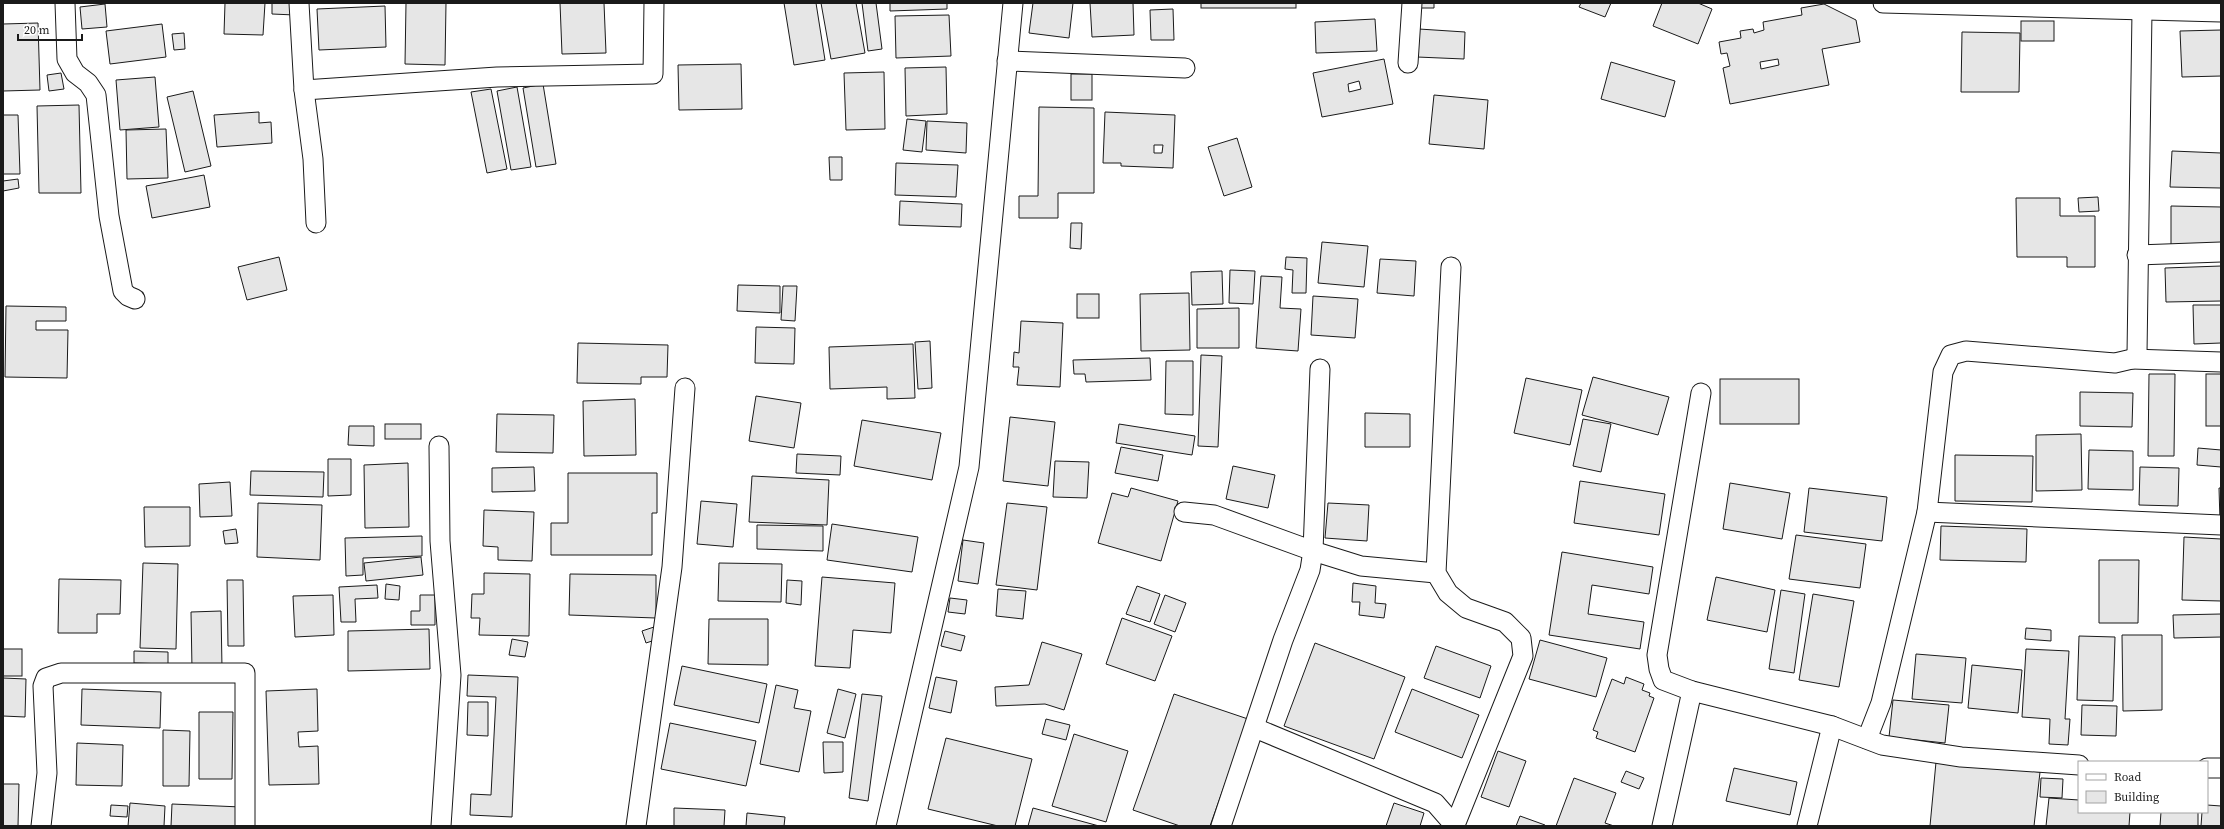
<svg xmlns="http://www.w3.org/2000/svg" width="2224" height="829" font-family="'Source Serif 4',serif">
<style>
.building{fill:#e6e6e6;stroke:#1a1a1a;fill-rule:evenodd}
.lines{fill:none;stroke-linecap:round;stroke-linejoin:round}
.minor-casing{stroke:#1a1a1a;stroke-width:21}
.minor{stroke:#fff;stroke-width:19}
</style>
<rect width="100%" height="100%" fill="#fff"/>
<g class="building">
<path d="M225 3H265L263 35 224 34Z"/>
<path d="M272 3H296L295 15 272 14Z"/>
<path d="M406 3H446L445 65 405 64Z"/>
<path d="M560 3H604L606 53 562 54Z"/>
<path d="M784 3H816L825 60 794 65Z"/>
<path d="M821 3H856L865 53 831 59Z"/>
<path d="M862 3H876L882 49 868 51Z"/>
<path d="M890 3H947V9L890 11Z"/>
<path d="M1033 3H1073L1069 38 1029 33Z"/>
<path d="M1090 3H1133L1134 35 1092 37Z"/>
<rect x="1201" y="3" width="95" height="5"/>
<path d="M1419 3H1434V8H1420Z"/>
<path d="M1581 3H1611L1605 17 1579 7Z"/>
<path d="M1662 3H1698L1712 9 1698 44 1653 26Z"/>
<path d="M105 4 107 27 82 29 80 7Z"/>
<path d="M1824 4 1856 20 1860 42 1822 49 1829 85 1730 104 1723 68 1730 66 1727 53 1721 54 1719 42 1741 38 1740 31 1753 29 1754 33 1764 30 1763 22 1802 15 1801 8ZM1778 59 1779 65 1761 69 1760 62Z"/>
<path d="M385 6 386 47 319 50 317 9Z"/>
<path d="M1173 9 1174 40H1151L1150 10Z"/>
<path d="M949 15 951 56 896 58 895 16Z"/>
<path d="M1375 19 1377 51 1316 53 1315 22Z"/>
<rect x="2021" y="21" width="33" height="20"/>
<path d="M38 23 40 90 3 91V24Z"/>
<path d="M162 24 166 57 110 64 106 31Z"/>
<path d="M1419 29 1465 32 1464 59 1417 57Z"/>
<path d="M2221 30V76L2182 77 2180 31Z"/>
<path d="M1962 32 2020 33 2019 92H1961Z"/>
<path d="M184 33 185 49 174 50 172 34Z"/>
<path d="M1384 59 1393 104 1322 117 1313 73ZM1359 81 1361 89 1349 92 1348 84Z"/>
<path d="M1611 62 1675 81 1665 117 1601 99Z"/>
<path d="M741 64 742 109 679 110 678 65Z"/>
<path d="M946 67 947 114 906 116 905 68Z"/>
<path d="M884 72 885 129 846 130 844 73Z"/>
<path d="M61 73 64 89 49 91 47 75Z"/>
<rect x="1071" y="74" width="21" height="26"/>
<path d="M155 77 159 127 120 130 116 80Z"/>
<path d="M543 84 556 164 536 167 523 88Z"/>
<path d="M517 87 531 167 511 170 497 91Z"/>
<path d="M491 89 507 169 487 173 471 92Z"/>
<path d="M193 91 211 166 185 172 167 97Z"/>
<path d="M1434 95 1488 100 1484 149 1429 144Z"/>
<path d="M79 105 81 193H39L37 106Z"/>
<path d="M1039 107 1094 108V193H1058V218H1019V196H1038Z"/>
<path d="M259 112V123L271 122 272 143 217 147 214 115Z"/>
<path d="M1105 112 1175 115 1173 168 1121 166V163H1103ZM1154 145H1163L1162 153H1154Z"/>
<path d="M3 115H18L20 174H3Z"/>
<path d="M907 119 926 121 922 152 903 150Z"/>
<path d="M927 121 967 123 966 153 926 150Z"/>
<path d="M166 129 168 178 127 179 126 130Z"/>
<path d="M1237 138 1252 187 1224 196 1208 147Z"/>
<path d="M2172 151 2221 153V188L2170 187Z"/>
<path d="M829 157H842V180H830Z"/>
<path d="M896 163 958 165 956 197 895 195Z"/>
<path d="M204 175 210 207 152 218 146 186Z"/>
<path d="M18 179 19 188 3 191V181Z"/>
<path d="M2098 197 2099 211 2079 212 2078 198Z"/>
<path d="M2016 198H2060V216H2095V267H2067V257H2017Z"/>
<path d="M900 201 962 204 961 227 899 225Z"/>
<path d="M2171 206 2221 207V247L2171 246Z"/>
<path d="M1071 223H1082L1081 249 1070 248Z"/>
<path d="M1322 242 1368 246 1364 287 1318 283Z"/>
<path d="M279 257 287 290 247 300 238 267Z"/>
<path d="M1286 257 1307 258 1306 293H1292L1293 270 1285 269Z"/>
<path d="M1380 259 1416 261 1414 296 1377 293Z"/>
<path d="M2221 266V301L2166 302 2165 268Z"/>
<path d="M1230 270 1255 271 1253 304 1229 303Z"/>
<path d="M1222 271 1223 304 1192 305 1191 272Z"/>
<path d="M1261 276 1282 277 1280 308 1301 309 1298 351 1256 348Z"/>
<path d="M738 285 780 286V313L737 311Z"/>
<path d="M783 286H797L795 321 781 320Z"/>
<path d="M1189 293 1190 350 1141 351 1140 294Z"/>
<rect x="1077" y="294" width="22" height="24"/>
<path d="M1313 296 1358 299 1355 338 1311 335Z"/>
<path d="M2193 305H2221V343L2194 344Z"/>
<path d="M6 306 66 307V321H36V330H68L67 378 5 377Z"/>
<path d="M1239 308V348H1197V309Z"/>
<path d="M1021 321 1063 323 1060 387 1017 385 1019 367H1013L1014 352 1019 353Z"/>
<path d="M756 327 795 328 794 364 755 363Z"/>
<path d="M930 341 932 388 918 389 915 342Z"/>
<path d="M578 343 668 345 667 377H641V384L577 383Z"/>
<path d="M913 344 915 398 887 399V387L830 389 829 347Z"/>
<path d="M1201 355 1222 356 1218 447 1198 446Z"/>
<path d="M1150 358 1151 380 1086 382 1085 374H1074L1073 360Z"/>
<path d="M1166 361H1193V415L1165 414Z"/>
<path d="M2149 374H2175L2174 456H2148Z"/>
<rect x="2206" y="374" width="15" height="52"/>
<path d="M1593 377 1669 397 1658 435 1582 415Z"/>
<path d="M1526 378 1582 390 1570 445 1514 433Z"/>
<rect x="1720" y="379" width="79" height="45"/>
<path d="M2080 392 2133 393 2132 427 2080 426Z"/>
<path d="M756 396 801 403 794 448 749 441Z"/>
<path d="M635 399 636 455 584 456 583 401Z"/>
<path d="M1365 413 1410 414V447H1365Z"/>
<path d="M497 414 554 415 553 453 496 452Z"/>
<path d="M1010 417 1055 422 1048 486 1003 481Z"/>
<path d="M1583 419 1611 424 1601 472 1573 466Z"/>
<path d="M862 420 941 433 932 480 854 466Z"/>
<rect x="385" y="424" width="36" height="15"/>
<path d="M1119 424 1195 436 1192 455 1116 443Z"/>
<path d="M349 426H374V446L348 445Z"/>
<path d="M2081 434 2082 490 2036 491V435Z"/>
<path d="M1121 447 1163 455 1158 481 1115 473Z"/>
<path d="M2198 448 2221 450V467L2197 465Z"/>
<path d="M2089 450 2133 451V490L2088 489Z"/>
<path d="M797 454 841 456 840 475 796 473Z"/>
<path d="M1955 455 2033 456 2032 502 1955 501Z"/>
<path d="M328 459H351V495L328 496Z"/>
<path d="M1055 461 1089 462 1087 498 1053 497Z"/>
<path d="M408 463 409 527 365 528 364 465Z"/>
<path d="M1233 466 1275 475 1268 508 1226 499Z"/>
<path d="M534 467 535 491 492 492V468Z"/>
<path d="M2140 467 2179 468 2178 506 2139 505Z"/>
<path d="M251 471 324 472 323 497 250 495Z"/>
<path d="M568 473H657V513H652V555H551V523H568Z"/>
<path d="M752 476 829 480 827 525 749 522Z"/>
<path d="M1580 481 1665 494 1659 535 1574 523Z"/>
<path d="M230 482 232 516 200 517 199 484Z"/>
<path d="M1730 483 1790 493 1782 539 1723 529Z"/>
<path d="M1131 488 1178 501 1161 561 1098 543 1112 493 1128 497Z"/>
<path d="M1809 488 1887 497 1882 541 1804 532Z"/>
<path d="M2219 488H2221V521H2220Z"/>
<path d="M701 501 737 504 733 547 697 544Z"/>
<path d="M258 503 322 505 320 560 257 557Z"/>
<path d="M1007 503 1047 507 1037 590 996 585Z"/>
<path d="M1328 503 1369 505 1367 541 1325 538Z"/>
<path d="M144 507H190V546L145 547Z"/>
<path d="M484 510 534 512 532 561 498 560V547L483 546Z"/>
<path d="M832 524 918 537 912 572 827 560Z"/>
<path d="M757 525 823 526V551L757 549Z"/>
<path d="M1941 526 2027 529 2026 562 1940 560Z"/>
<path d="M236 529 238 543 225 544 223 531Z"/>
<path d="M1796 535 1866 544 1860 588 1789 579Z"/>
<path d="M422 536V556L363 558V575L346 576 345 538Z"/>
<path d="M2184 537 2221 539V601L2182 600Z"/>
<path d="M963 540 984 543 978 584 958 581Z"/>
<path d="M1562 552 1653 567 1649 594 1592 585 1588 614 1644 622 1640 649 1549 635Z"/>
<path d="M421 557 423 575 366 581 364 563Z"/>
<path d="M2099 560H2139L2138 623H2099Z"/>
<path d="M143 563 178 564 176 649 140 648Z"/>
<path d="M719 563 782 564 781 602 718 601Z"/>
<path d="M484 573 530 574 529 636 479 635 480 618H471L472 594H484Z"/>
<path d="M570 574 656 575V618L569 615Z"/>
<path d="M822 577 895 583 891 633 853 630 850 668 815 666Z"/>
<path d="M1716 577 1775 590 1767 632 1707 620Z"/>
<path d="M59 579 121 580 120 614H97V633H58Z"/>
<path d="M227 580H243L244 646H228Z"/>
<path d="M787 580 802 581 801 605 786 603Z"/>
<path d="M1353 583 1376 586 1375 603 1386 604 1384 618 1359 615 1360 602H1352Z"/>
<path d="M386 584 400 586 399 600 385 599Z"/>
<path d="M377 585 378 598 355 599 356 622H341L339 587Z"/>
<path d="M1137 586 1160 594 1150 622 1126 614Z"/>
<path d="M998 589 1026 591 1023 619 996 616Z"/>
<path d="M1781 590 1805 594 1794 673 1769 669Z"/>
<path d="M1813 594 1854 601 1839 687 1799 680Z"/>
<path d="M333 595 334 635 295 637 293 596Z"/>
<path d="M420 595H435V625H411V611H420Z"/>
<path d="M1165 595 1186 603 1175 632 1154 624Z"/>
<path d="M950 598 967 600 965 614 948 612Z"/>
<path d="M221 611 222 668 192 669 191 612Z"/>
<path d="M2221 614V637L2174 638 2173 615Z"/>
<path d="M1122 618 1172 636 1155 681 1106 664Z"/>
<path d="M709 619H768V665L708 664Z"/>
<path d="M654 627 658 639 646 643 642 631Z"/>
<path d="M2026 628 2051 630V641L2025 639Z"/>
<path d="M429 629 430 669 348 671V631Z"/>
<path d="M945 631 965 636 961 651 941 646Z"/>
<path d="M2122 635H2162V710L2123 711Z"/>
<path d="M2079 636 2115 637 2113 701 2077 700Z"/>
<path d="M512 639 528 642 525 657 509 655Z"/>
<path d="M1540 640 1607 658 1596 697 1529 679Z"/>
<path d="M1042 642 1082 654 1064 710 1045 704 996 706 995 687 1029 685Z"/>
<path d="M1315 643 1405 677 1374 759 1284 726Z"/>
<path d="M1436 646 1491 666 1480 698 1424 678Z"/>
<rect x="3" y="649" width="19" height="27"/>
<path d="M2026 649 2069 651 2065 719H2070L2068 745 2049 744 2050 719 2022 717Z"/>
<path d="M134 651 168 652V664L134 663Z"/>
<path d="M1916 654 1966 658 1962 703 1912 699Z"/>
<path d="M1972 665 2022 670 2018 713 1968 708Z"/>
<path d="M682 666 767 684 759 723 674 705Z"/>
<path d="M468 675 518 677 512 817 470 815 471 794 491 795 496 697 467 696Z"/>
<path d="M936 677 957 681 951 713 929 708Z"/>
<path d="M1626 677 1644 684 1642 690 1650 693 1649 696 1654 698 1635 752 1596 738 1598 732 1593 730 1612 679 1624 684Z"/>
<path d="M3 678 26 679 25 717 3 716Z"/>
<path d="M776 685 798 690 794 708 811 711 799 772 760 764Z"/>
<path d="M82 689 161 692 160 728 81 725Z"/>
<path d="M317 689 318 731 298 732 299 747 318 746 319 784 269 785 266 691Z"/>
<path d="M838 689 856 694 845 738 827 733Z"/>
<path d="M1412 689 1479 715 1462 758 1395 732Z"/>
<path d="M862 694 882 696 868 801 849 798Z"/>
<path d="M1174 694 1248 719 1210 826H1180L1133 810Z"/>
<path d="M1893 700 1949 705 1945 743 1889 737Z"/>
<path d="M468 702H488V736L467 735Z"/>
<path d="M2082 705 2117 706 2116 736 2081 735Z"/>
<path d="M199 712H233L232 779H199Z"/>
<path d="M1046 719 1070 725 1066 740 1042 734Z"/>
<path d="M670 723 756 741 746 786 661 769Z"/>
<path d="M163 730 190 731 189 786H163Z"/>
<path d="M1074 734 1128 751 1106 822 1052 806Z"/>
<path d="M946 738 1032 759 1015 826H998L928 809Z"/>
<path d="M823 742H843V772L824 773Z"/>
<path d="M77 743 123 745 122 786 76 785Z"/>
<path d="M1498 751 1526 761 1509 807 1481 797Z"/>
<path d="M1936 762 2040 772 2034 826H1930Z"/>
<path d="M1734 768 1797 782 1790 815 1726 801Z"/>
<path d="M1626 771 1644 778 1639 789 1621 782Z"/>
<path d="M1574 778 1616 793 1605 823 1614 826H1556Z"/>
<path d="M2041 778 2063 779 2062 798 2040 797Z"/>
<path d="M3 784H19L18 826H3Z"/>
<path d="M2049 798 2079 800V812H2130L2129 826H2046Z"/>
<path d="M130 803 165 806 164 826H128Z"/>
<path d="M1394 803 1424 813 1420 826H1386Z"/>
<path d="M172 804 241 807V826H171Z"/>
<path d="M111 805 128 806 127 817 110 816Z"/>
<path d="M2207 805 2221 806V826H2201L2202 812H2207Z"/>
<path d="M674 808 725 810 724 826H674Z"/>
<path d="M1033 808 1099 826H1028Z"/>
<path d="M2161 812H2198V826H2160Z"/>
<path d="M747 813 785 817 784 826H746Z"/>
<path d="M1520 816 1545 825V826H1516Z"/>
</g>
<g class="lines">
<defs>
<g id="minor">
<path d="M65 3 67 59 75 73 88 83 96 95 109 216 123 291 128 296 135 299"/>
<path d="M299 3 304 90 313 159 316 223"/>
<path d="M1883 3 2221 12"/>
<path d="M1007 61 1185 68"/>
<path d="M1408 63 1412 3"/>
<path d="M304 90 497 77 653 74 654 3"/>
<path d="M2137 255 2221 252"/>
<path d="M1451 267 1436 573 1448 593 1466 608 1505 622 1521 638 1523 656 1455 825"/>
<path d="M2132 359 2221 362"/>
<path d="M1701 393 1657 655 1659 669 1663 680 1692 691 1832 726 1882 745 1961 757 2079 765"/>
<path d="M439 446 440 541 451 675 441 826"/>
<path d="M1184 512 1214 515 1313 551 1361 566 1436 573"/>
<path d="M1927 512 2221 525"/>
<path d="M1255 728 1435 803 1455 826"/>
<path d="M1867 739 1881 703 1927 512 1943 372 1951 355 1966 351 2115 363 2132 359 2137 354 2142 11"/>
<path d="M2207 768H2221"/>
<path d="M41 826 47 773 43 686 46 678 61 673H245V826"/>
<path d="M636 826 672 567 685 388"/>
<path d="M886 826 969 467 1013 3"/>
<path d="M1221 826 1283 640 1310 570 1313 551 1320 369"/>
<path d="M1662 826 1692 691"/>
<path d="M1807 826 1832 726"/>
</g>
</defs>
<use href="#minor" class="minor-casing"/>
<use href="#minor" class="minor"/>
</g>
<rect width="2224" height="829" fill="none" stroke="#1a1a1a" stroke-width="8"/>
<rect x="2078" y="761" width="130" height="52" fill="#ffffff" stroke="#a3a3a3"/>
<rect x="2086" y="774" width="20" height="6" fill="#ffffff" stroke="#a3a3a3"/>
<text x="2114" y="781" font-size="12" fill="#1a1a1a">Road</text>
<rect x="2086" y="791" width="20" height="12" fill="#e6e6e6" stroke="#a3a3a3"/>
<text x="2114" y="801" font-size="12" fill="#1a1a1a">Building</text>
<path d="M18 34v6h64v-6" fill="none" stroke="#1a1a1a" stroke-width="2"/>
<text x="24" y="34" font-size="12" fill="#1a1a1a" stroke="#ffffff" stroke-width="3" paint-order="stroke">20 m</text>
</svg>
